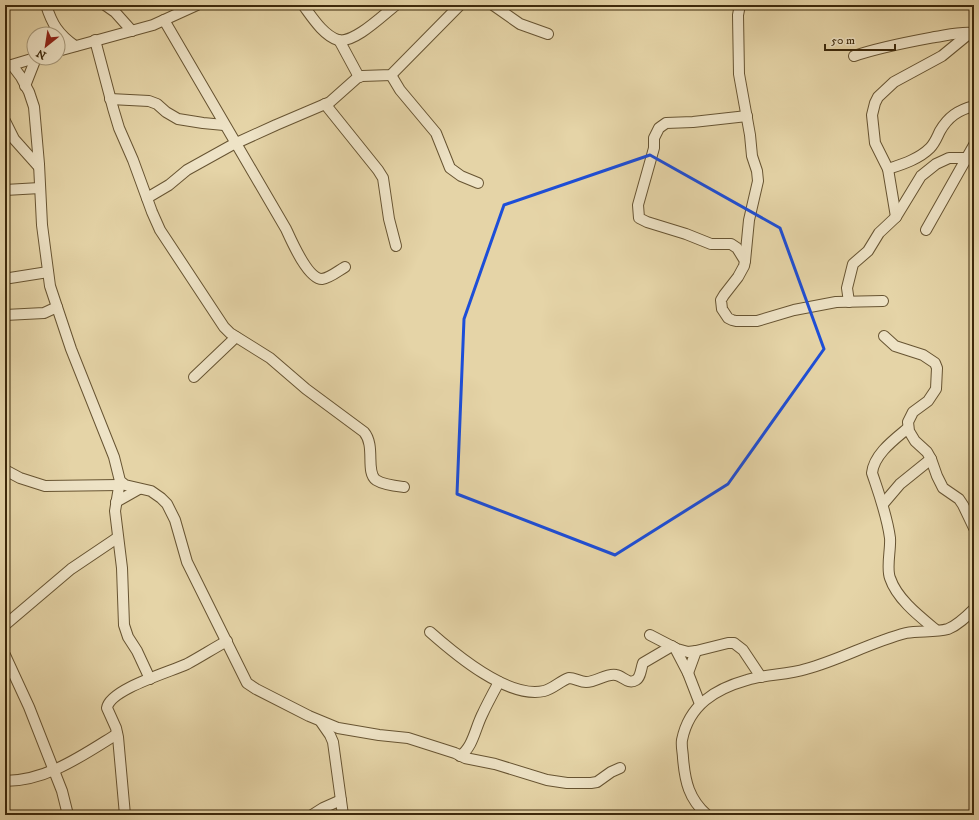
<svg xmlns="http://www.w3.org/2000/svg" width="979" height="820" font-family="'IM FELL DW Pica',serif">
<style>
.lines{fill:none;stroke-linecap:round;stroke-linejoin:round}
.minor-casing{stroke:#675432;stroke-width:12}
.minor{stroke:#eee3c6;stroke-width:10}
.marked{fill:none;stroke:#1d4ed8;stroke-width:3;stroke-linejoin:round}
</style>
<rect width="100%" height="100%" fill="#e5d4a7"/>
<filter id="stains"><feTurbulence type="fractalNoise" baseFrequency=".005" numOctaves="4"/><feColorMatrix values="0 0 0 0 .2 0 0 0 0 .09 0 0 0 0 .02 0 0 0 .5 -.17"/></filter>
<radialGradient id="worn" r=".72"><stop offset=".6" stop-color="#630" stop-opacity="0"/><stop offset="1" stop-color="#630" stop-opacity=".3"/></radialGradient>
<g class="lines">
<defs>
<g id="minor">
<path d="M46 5C52 24 58 34 75 46"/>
<path d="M105 5 115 12 132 31"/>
<path d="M303 5C312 17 323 35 338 40 354 44 384 14 396 5"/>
<path d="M493 5 520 24 548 34"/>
<path d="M740 5 738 15 739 74 750 135 752 156 757 171 758 181 749 220 745 261"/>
<path d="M164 20 286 229C291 240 308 279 322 279 330 278 338 271 345 267"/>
<path d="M95 40 113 108 119 128 133 160 152 212 160 230 224 327 230 333 270 358 306 389 364 432C376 446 365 472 376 480 384 485 395 486 404 487"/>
<path d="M339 40 359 77"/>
<path d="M58 51 153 25 197 5"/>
<path d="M854 56C880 47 908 42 935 37 948 35 959 32 972 33"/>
<path d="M12 65 21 77 29 92 34 107 39 164 42 225 50 286 71 349 114 457 120 481 125 485 151 491 161 498 167 504 175 520 187 562 247 683 256 689 309 716 338 728 379 735 408 738 455 753 465 758 495 764 547 780 567 783H591L597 782 611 772 620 768"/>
<path d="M5 67 35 58"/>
<path d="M391 75 400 90 436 133 450 168 461 176 478 183"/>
<path d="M25 86 36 58"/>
<path d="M110 99 149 101 157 104 166 112 178 119 203 123 224 125"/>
<path d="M325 104 378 170 383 178 389 219 396 246"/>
<path d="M747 116 693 122 666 123 659 128 654 138V148L638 205 639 218 647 222 686 234 711 244H731L737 248 745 261 744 266 738 277 724 295 721 300 722 309 728 318 732 320 736 321H757L794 310 836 302 883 301"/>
<path d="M5 121 14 139 39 167"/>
<path d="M888 169C903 164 919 159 930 148 935 143 937 137 940 131 948 117 958 110 974 106"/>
<path d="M5 190 40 188"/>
<path d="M147 198 169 185 187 170 232 145 276 125 330 102 357 78 362 76 391 75 460 5"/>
<path d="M896 217 888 169 875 143 872 115 875 103 878 97 894 82 942 56 970 33"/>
<path d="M926 230 974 145"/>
<path d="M5 278H10L48 272"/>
<path d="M849 302 847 288 853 264 868 251 879 233 896 217 921 176 936 164 949 158H967"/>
<path d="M5 315 44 313 57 307"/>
<path d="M884 336 895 346 923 355 935 363 937 368 936 389 928 401 913 412 908 422 909 431 915 441 927 452 931 459 937 476 943 488 959 499 963 505 974 528"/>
<path d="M194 377 236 337"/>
<path d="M908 428C895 439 874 454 872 473 879 494 887 515 890 538 891 549 886 568 890 578 897 599 919 616 936 630"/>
<path d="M5 470 20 478 45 486 119 485"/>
<path d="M120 481 115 511 122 568 124 625 128 637 137 651 150 679"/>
<path d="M116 502 139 489"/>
<path d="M883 504 900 484 931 459"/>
<path d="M5 625 71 569 117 538"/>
<path d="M430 632C456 655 508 699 544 691 553 689 560 681 569 678 575 678 580 682 586 682 597 682 606 673 616 675 623 676 628 685 636 680 641 677 641 668 643 663L672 646"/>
<path d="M650 635 677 649 688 652 696 651 728 643H734L743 650 761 677"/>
<path d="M675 648 688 673 700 704"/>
<path d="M5 655 29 707 62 791 68 815"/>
<path d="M688 673 696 651"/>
<path d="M321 722 330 735 333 742 343 815"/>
<path d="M460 756C473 747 475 729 482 715 487 704 493 693 499 682"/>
<path d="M5 781C47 781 83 755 117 734"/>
<path d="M125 815 118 737 116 728 107 708C110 689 170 672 187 664 200 657 214 648 227 641"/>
<path d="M312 815 323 808 341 800"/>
<path d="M707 815C689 799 685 782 683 758 683 753 681 746 682 740 689 705 715 689 747 680 766 674 787 675 806 669 840 660 871 642 906 633 919 630 934 633 948 629 958 625 966 617 974 609"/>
</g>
</defs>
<use href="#minor" class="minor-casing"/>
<use href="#minor" class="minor"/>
</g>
<path class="marked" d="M650 155 780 228 824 349 728 484 615 555 457 494 464 319 504 205Z"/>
<rect width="979" height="820" fill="none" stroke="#e5d4a7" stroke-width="20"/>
<rect x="6" y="6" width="967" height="808" fill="none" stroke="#3d290b" stroke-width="2"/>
<rect x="10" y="10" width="959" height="800" fill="none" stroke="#3d290b"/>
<g transform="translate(46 46) rotate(210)"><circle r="19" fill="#eee3c6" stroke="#a7997b"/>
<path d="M0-3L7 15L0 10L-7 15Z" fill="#8f2418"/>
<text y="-6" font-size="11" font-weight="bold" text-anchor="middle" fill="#3d290b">N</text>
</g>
<path d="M825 44v6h70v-6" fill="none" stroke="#3d290b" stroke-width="2"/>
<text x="831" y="44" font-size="12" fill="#3d290b" stroke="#eee3c6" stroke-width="3" paint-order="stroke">50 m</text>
<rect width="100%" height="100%" filter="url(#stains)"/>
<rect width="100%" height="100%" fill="url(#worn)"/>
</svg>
